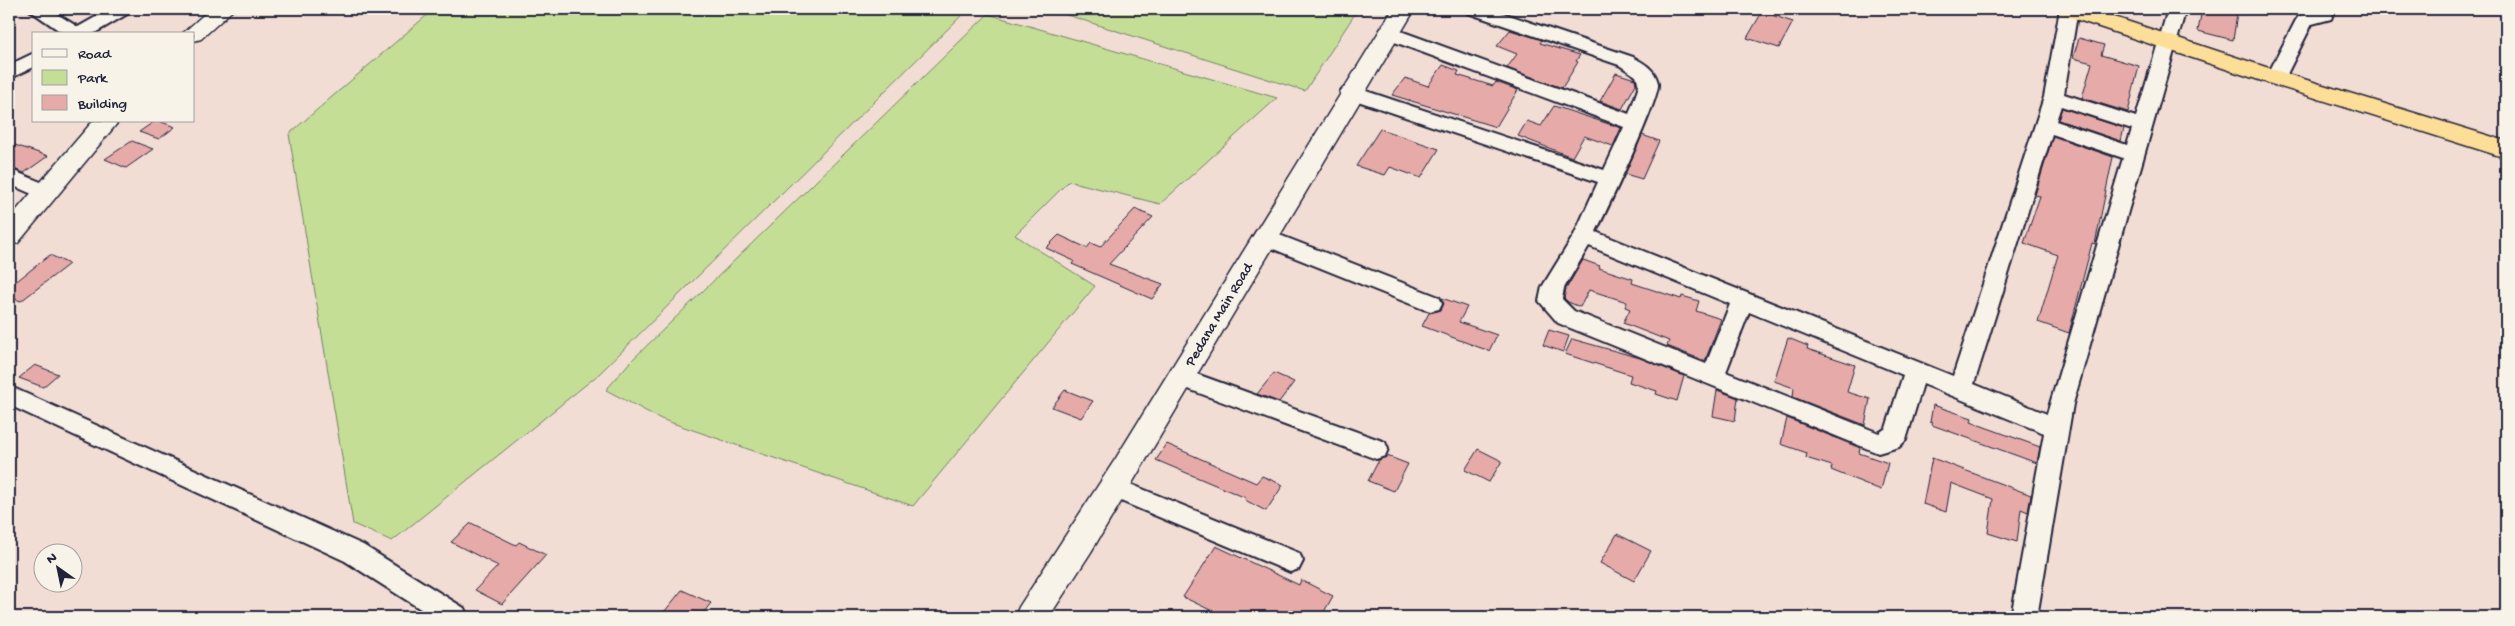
<svg xmlns="http://www.w3.org/2000/svg" width="2515" height="626" font-family="'Gochi Hand',sans-serif">
<style>
.green{fill:#c4df95;stroke:#738068}
.building{fill:#e6aba9;stroke:#22223b}
.lines{fill:none;stroke-linecap:round;stroke-linejoin:round}
.street-casing{stroke:#22223b;stroke-width:4}
.secondary-casing{stroke:#22223b;stroke-width:3}
.highway-casing{stroke:#22223b;stroke-width:3}
.street{fill:#f7f3e8;fill-rule:evenodd}
.secondary{fill:#f7f3e8;fill-rule:evenodd}
.highway{fill:#fdde96;fill-rule:evenodd}
.labels{text-anchor:middle;stroke-width:5;stroke-linejoin:round;paint-order:stroke}
.street-label{font-size:15px;fill:#22223b;stroke:#f7f3e8}
</style>
<rect width="100%" height="100%" fill="#f2ddd5"/>
<filter id="ink" filterUnits="userSpaceOnUse"><feTurbulence type="fractalNoise" baseFrequency=".02" numOctaves="2"/><feDisplacementMap in="SourceGraphic" scale="10" xChannelSelector="R" yChannelSelector="G"/><feConvolveMatrix kernelMatrix="1 2 1 2 8 2 1 2 1" color-interpolation-filters="sRGB"/></filter>
<g filter="url(#ink)">
<g class="green">
<path d="M434 9H968L599 374 392 541 353 524 289 134Z"/>
<path d="M1048 9H1358L1305 91Z"/>
<path d="M988 14 1277 98 1160 204 1069 181 1015 235 1095 286 913 506 661 419 606 390 630 362Z"/>
</g>
<g class="building">
<path d="M2202 9H2218L2237 14 2233 40 2198 31Z"/>
<path d="M1762 12 1793 22 1779 48 1747 38Z"/>
<path d="M1510 30 1542 40 1540 43 1580 55 1576 61 1578 62 1562 88 1507 68 1517 54 1497 46Z"/>
<path d="M2079 38 2104 45 2101 55 2139 66 2128 112 2082 98 2092 63 2073 58Z"/>
<path d="M1443 65 1459 71 1457 75 1493 86 1496 82 1518 90 1496 127 1392 95 1405 78 1428 86Z"/>
<path d="M1616 73 1635 79 1636 84 1622 109 1600 101Z"/>
<path d="M1554 106 1621 128 1613 146 1584 136 1572 157 1518 136 1527 121 1541 126Z"/>
<path d="M2062 108 2124 128 2121 141 2058 120Z"/>
<path d="M155 121H159L175 127 159 139 139 132Z"/>
<path d="M1380 129 1439 149 1421 178 1390 167 1385 175 1356 166Z"/>
<path d="M1642 135 1659 141 1642 179 1625 174Z"/>
<path d="M2053 136 2113 157 2095 244 2092 243 2069 333 2038 322 2058 255 2024 243 2040 196 2035 195Z"/>
<path d="M132 141 153 149 126 168 105 159Z"/>
<path d="M9 143 48 156 24 173 9 167Z"/>
<path d="M1135 209 1153 217 1109 264 1163 284 1152 299 1072 264 1074 261 1046 248 1059 235 1087 248 1091 243 1100 247Z"/>
<path d="M50 255 69 264 21 301 9 297V287Z"/>
<path d="M1583 260 1600 266 1599 268 1633 279 1632 283 1681 299 1682 296 1699 301 1696 311 1721 319 1705 361 1667 346 1669 341 1623 323 1630 309 1625 307 1627 302 1589 290 1580 307 1568 302 1564 298 1566 289Z"/>
<path d="M1442 298 1467 307 1459 322 1497 335 1489 351 1422 326 1429 313 1441 310 1444 304Z"/>
<path d="M1549 330 1569 336 1563 352 1543 345Z"/>
<path d="M1788 338 1808 346 1807 349 1855 365 1847 392 1870 399 1865 425 1793 397 1794 388 1774 381Z"/>
<path d="M1572 339 1640 358 1684 376 1677 401 1656 394 1657 391 1629 382 1631 375 1565 354Z"/>
<path d="M35 365 58 374 43 387 19 378Z"/>
<path d="M1274 373 1294 382 1279 402 1257 394Z"/>
<path d="M1065 390 1093 401 1081 418 1052 407Z"/>
<path d="M1717 390 1738 398 1735 421 1713 416Z"/>
<path d="M1933 405 1972 418 1971 422 2040 447 2037 463 1932 425 1933 423 1930 422Z"/>
<path d="M1787 418 1860 448 1859 453 1888 463 1881 490 1831 470 1832 466 1806 458 1807 453 1781 444Z"/>
<path d="M1167 444 1256 483 1262 476 1283 485 1266 511 1245 500 1246 498 1156 460Z"/>
<path d="M1478 449 1502 461 1489 482 1465 470Z"/>
<path d="M1387 456 1408 464 1394 491 1368 481 1379 460Z"/>
<path d="M1932 458 2031 495 2028 512 2021 509 2017 542 1988 533 1993 499 1951 483 1946 512 1923 504Z"/>
<path d="M471 523 516 545 519 542 546 555 502 604 475 590 498 566 451 542Z"/>
<path d="M1617 534 1651 551 1634 581 1600 563Z"/>
<path d="M1216 546 1299 585 1301 580 1333 596 1321 617H1225L1183 597Z"/>
<path d="M682 590 711 603 700 617H660Z"/>
</g>
<g class="lines">
<defs>
<g id="street">
<path d="M28 9H49L78 27 110 9H132L129 13 93 34H64Z"/>
<path d="M1465 9H1491L1633 57C1645 64 1655 69 1658 83 1661 97 1606 212 1596 232L1953 376 2044 97 2060 9H2078L2064 94 2136 117 2168 9H2186L2073 404 2037 617H2011L2044 433 1923 384 1906 440 1899 447 1878 453 1558 323 1539 301 1542 287 1574 235 1598 182 1343 96 1340 92 1343 88 1350 86 1357 88 1604 170 1624 127 1381 37 1379 33 1381 29H1395L1629 114 1639 86 1636 76 1619 65 1468 13ZM2061 106 2132 129 2127 145 2056 121ZM2052 134 2123 158 2047 414 1974 384ZM1589 246 1730 304 1706 364 1574 311 1562 299 1564 288ZM1749 312 1903 375 1886 428 1879 433 1726 372Z"/>
<path d="M2317 9H2335L2331 19 2312 24 2283 82 2276 84 2269 82 2266 78 2296 20 2299 16 2316 11Z"/>
<path d="M34 53V67L9 79V65Z"/>
<path d="M9 169 53 187 56 192 53 197 46 199 39 197 9 184Z"/>
<path d="M1264 229 1439 297 1442 303 1439 309 1431 311 1423 309 1256 242 1253 237 1256 232Z"/>
<path d="M1180 368 1385 442 1388 449 1385 456 1376 459 1172 383 1168 377 1172 371Z"/>
<path d="M9 386 363 545 464 608 468 617H433L345 561 9 405Z"/>
<path d="M1113 477 1299 553 1303 561 1299 569 1290 572 1104 494 1101 487 1104 480Z"/>
</g>
<g id="secondary">
<path d="M210 9H234L201 39 194 41V34H182Z"/>
<path d="M1393 9H1415L1091 552 1049 617H1015L1019 607 1116 458Z"/>
<path d="M93 121H119L18 243 9 245V219Z"/>
</g>
<path id="highway" d="M2057 9H2090L2284 73 2506 141V158L2268 83 2060 14Z"/>
</defs>
<use href="#street" class="street-casing"/>
<use href="#secondary" class="secondary-casing"/>
<use href="#highway" class="highway-casing"/>
<use href="#street" class="street"/>
<use href="#secondary" class="secondary"/>
<use href="#highway" class="highway"/>
</g>
</g>
<g class="labels">
<g class="street-label">
<text transform="translate(1218 314) rotate(-59)" y="5">Pedana Main Road</text>
</g>
</g>
<rect width="2515" height="626" fill="none" stroke="#f7f3e8" stroke-width="30"/>
<rect x="15" y="15" width="2485" height="596" fill="none" stroke="#22223b" stroke-width="2" filter="url(#ink)"/>
<rect x="32" y="32" width="162" height="90" fill="#f7f3e8" stroke="#a29fa3"/>
<rect x="42" y="49" width="25" height="8" fill="#f7f3e8" stroke="#a29fa3"/>
<text x="78" y="58" font-size="15" fill="#22223b">Road</text>
<rect x="42" y="70" width="25" height="15" fill="#c4df95" stroke="#a29fa3"/>
<text x="78" y="82" font-size="15" fill="#22223b">Park</text>
<rect x="42" y="95" width="25" height="15" fill="#e6aba9" stroke="#a29fa3"/>
<text x="78" y="108" font-size="15" fill="#22223b">Building</text>
<g transform="translate(58 568) rotate(327)"><circle r="24" fill="#f7f3e8" stroke="#a29fa3"/>
<path d="M0-4L9 19L0 12L-9 19Z" fill="#22223b"/>
<text y="-8" font-size="14" font-weight="bold" text-anchor="middle" fill="#22223b">N</text>
</g>
</svg>
